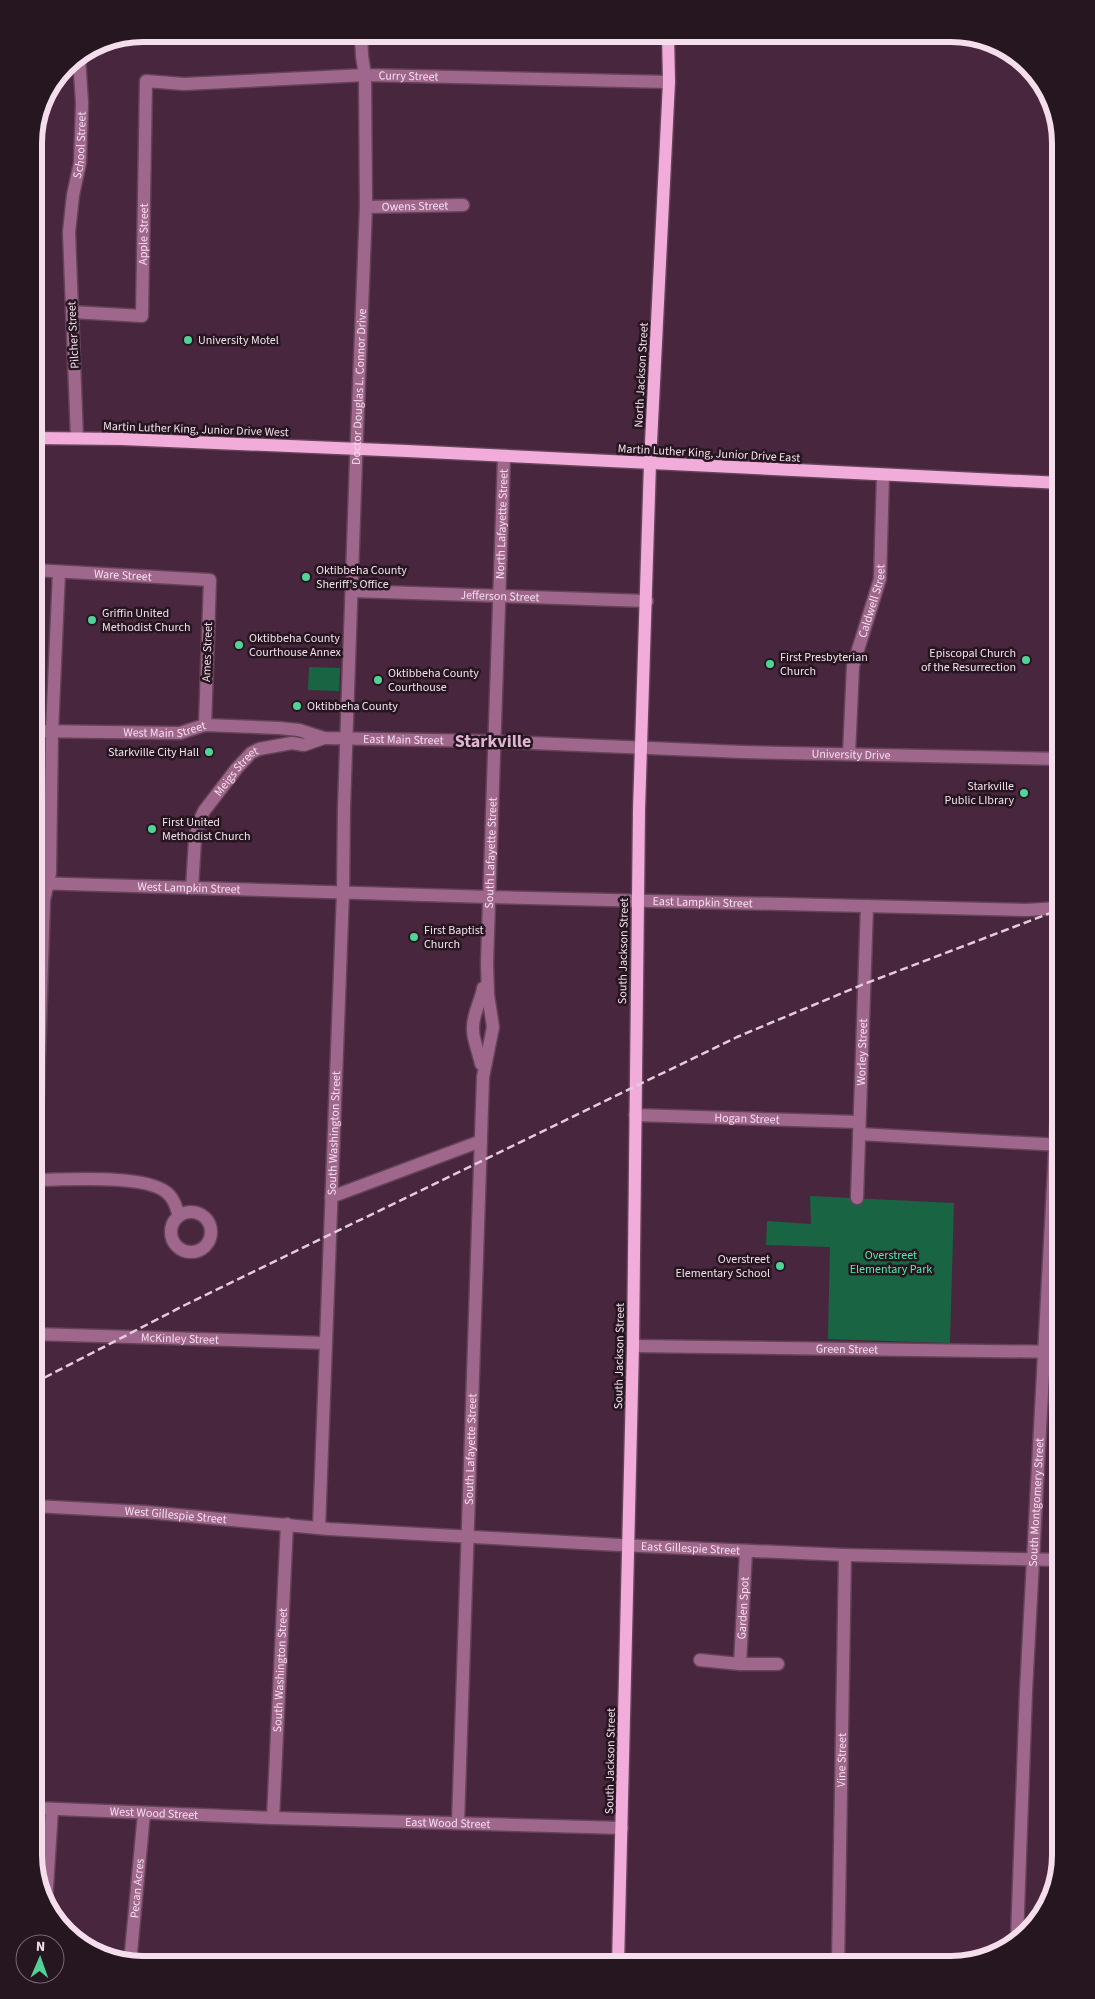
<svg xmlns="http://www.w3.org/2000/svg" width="1095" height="1999" font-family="'Source Sans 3',sans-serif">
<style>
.green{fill:#196443}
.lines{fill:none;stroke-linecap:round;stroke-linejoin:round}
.minor-casing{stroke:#644359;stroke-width:15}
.major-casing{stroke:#644359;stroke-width:15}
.minor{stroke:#a0678d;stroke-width:12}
.major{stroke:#f2acda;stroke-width:12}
.rail{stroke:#e2cbda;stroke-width:2.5;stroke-dasharray:8 4;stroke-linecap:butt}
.poi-dot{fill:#51d397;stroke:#251620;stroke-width:2}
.labels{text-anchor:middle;stroke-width:5;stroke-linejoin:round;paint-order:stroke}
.street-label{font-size:12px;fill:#f4deec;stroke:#251620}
.poi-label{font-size:12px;fill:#f4deec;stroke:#251620;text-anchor:start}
.park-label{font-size:12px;fill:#4deea7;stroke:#251620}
.district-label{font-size:18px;font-weight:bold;fill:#e0b5d1;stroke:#251620}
.rim{fill:none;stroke:#f4deec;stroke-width:6}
</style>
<rect width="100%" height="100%" fill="#48263d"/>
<g class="green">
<path d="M309 667 340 668 339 691 308 690Z"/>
<path d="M810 1196 954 1203 950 1343 828 1339 830 1247 766 1245 767 1221 811 1224Z"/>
</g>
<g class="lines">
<defs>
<g id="minor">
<path id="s1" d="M366 207 463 205"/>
<path id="s2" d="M72 312 142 316 146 81 184 84 365 75 669 82"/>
<path id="s3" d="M77 438 69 232 73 195 80 163 82 103 79 57"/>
<path id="s4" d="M34 570 210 580 205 725"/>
<path id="s5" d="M352 591 647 601"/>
<path id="s6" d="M34 731 180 733 205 725 279 728 299 730 324 738 484 741 743 752 1061 759"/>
<path id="s7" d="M849 754 853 666 880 579 883 475"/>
<path id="s8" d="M34 883 489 897 1026 910 1061 908"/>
<path id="s9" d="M192 888 195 840 198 824 204 811 237 768 251 753 259 749 292 743 304 745 324 738"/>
<path d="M481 1064C479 1053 473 1040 473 1030 472 1014 481 1002 483 988"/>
<path id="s10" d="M635 1115 859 1122"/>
<path d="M859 1134 1061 1145"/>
<path d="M35 1180C66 1180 143 1174 166 1192 174 1198 176 1207 179 1216"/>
<path d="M331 1197 481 1141"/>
<path id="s11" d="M857 1198 867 906"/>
<circle cx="191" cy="1232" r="20"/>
<path d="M34 1214 44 900 50 873 52 731 59 572"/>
<path id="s12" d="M34 1334 326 1343"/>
<path id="s13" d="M633 1346 1061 1352"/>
<path id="s14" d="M34 1506 146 1512 329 1529 619 1545 845 1555 1061 1560"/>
<path id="s15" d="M319 1528 343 892 344 807 356 460 366 207 365 75 362 56 361 34"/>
<path d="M700 1660 740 1664H778"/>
<path id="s16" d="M740 1664 746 1551"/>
<path id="s17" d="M34 1808 273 1818 622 1828"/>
<path id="s18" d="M273 1818 287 1524"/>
<path id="s19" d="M458 1823 483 1077 493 1027 488 995 487 963 504 456"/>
<path d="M46 1903 52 1809"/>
<path id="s20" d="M1017 1938 1026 1691 1061 1037"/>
<path id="s21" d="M130 1963 144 1813"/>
<path id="s22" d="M838 1965 845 1555"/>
</g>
<g id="major">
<path d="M34 438 122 439 407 451 1061 483"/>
<path d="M618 1965 633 1346 639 810 650 463 669 82 668 34"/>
</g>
</defs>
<use href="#minor" class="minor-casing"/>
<use href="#major" class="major-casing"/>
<use href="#minor" class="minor"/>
<use href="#major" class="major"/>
<path class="rail" d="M34 1383 185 1305 737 1037 864 984 1061 909"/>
</g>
<g class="poi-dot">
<circle cx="188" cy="340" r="5"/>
<circle cx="306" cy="577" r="5"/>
<circle cx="92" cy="620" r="5"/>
<circle cx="239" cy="645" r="5"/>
<circle cx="1026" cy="660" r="5"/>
<circle cx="770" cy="664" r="5"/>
<circle cx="378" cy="680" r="5"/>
<circle cx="297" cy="706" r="5"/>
<circle cx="209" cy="752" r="5"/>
<circle cx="1024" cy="793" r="5"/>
<circle cx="152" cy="829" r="5"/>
<circle cx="414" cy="937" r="5"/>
<circle cx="780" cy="1266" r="5"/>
</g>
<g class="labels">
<g class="street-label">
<text dy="4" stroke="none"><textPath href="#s2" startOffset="568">Curry Street</textPath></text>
<text dy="4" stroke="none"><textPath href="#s3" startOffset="294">School Street</textPath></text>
<text dy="4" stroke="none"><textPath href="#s1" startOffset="49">Owens Street</textPath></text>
<text dy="4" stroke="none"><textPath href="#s2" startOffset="152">Apple Street</textPath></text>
<text transform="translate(73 335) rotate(-93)" y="4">Pilcher Street</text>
<text transform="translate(641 375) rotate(-87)" y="4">North Jackson Street</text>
<text dy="4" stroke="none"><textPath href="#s15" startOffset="1142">Doctor Douglas L. Connor Drive</textPath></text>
<text transform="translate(196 429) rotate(2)" y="4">Martin Luther King, Junior Drive West</text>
<text transform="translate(709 453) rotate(3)" y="4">Martin Luther King, Junior Drive East</text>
<text dy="4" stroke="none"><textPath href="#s19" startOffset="1301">North Lafayette Street</textPath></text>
<text dy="4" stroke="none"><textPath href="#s4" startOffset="89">Ware Street</textPath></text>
<text dy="4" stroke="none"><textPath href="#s5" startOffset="148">Jefferson Street</textPath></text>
<text dy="4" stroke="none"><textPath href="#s7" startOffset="156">Caldwell Street</textPath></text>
<text transform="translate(207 652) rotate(-88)" y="4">Ames Street</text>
<text dy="4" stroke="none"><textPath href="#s6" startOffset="131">West Main Street</textPath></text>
<text dy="4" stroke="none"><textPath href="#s6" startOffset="372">East Main Street</textPath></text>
<text dy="4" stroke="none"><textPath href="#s6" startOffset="820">University Drive</textPath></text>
<text dy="4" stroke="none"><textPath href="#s9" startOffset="130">Meigs Street</textPath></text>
<text dy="4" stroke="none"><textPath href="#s19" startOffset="972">South Lafayette Street</textPath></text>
<text dy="4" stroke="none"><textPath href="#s8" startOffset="155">West Lampkin Street</textPath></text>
<text dy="4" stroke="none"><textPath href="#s8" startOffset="669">East Lampkin Street</textPath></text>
<text transform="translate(623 951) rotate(-89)" y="4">South Jackson Street</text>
<text dy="4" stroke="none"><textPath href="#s11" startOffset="146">Worley Street</textPath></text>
<text dy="4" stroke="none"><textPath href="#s10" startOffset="112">Hogan Street</textPath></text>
<text dy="4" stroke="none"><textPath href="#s15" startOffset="395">South Washington Street</textPath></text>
<text dy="4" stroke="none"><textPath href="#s12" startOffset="146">McKinley Street</textPath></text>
<text dy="4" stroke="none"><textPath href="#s13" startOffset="214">Green Street</textPath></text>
<text transform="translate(619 1356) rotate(-89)" y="4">South Jackson Street</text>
<text dy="4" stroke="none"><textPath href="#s19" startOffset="374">South Lafayette Street</textPath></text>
<text dy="4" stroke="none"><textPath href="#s20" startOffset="436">South Montgomery Street</textPath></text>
<text dy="4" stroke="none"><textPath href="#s14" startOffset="142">West Gillespie Street</textPath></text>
<text dy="4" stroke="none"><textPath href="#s14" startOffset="658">East Gillespie Street</textPath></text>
<text dy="4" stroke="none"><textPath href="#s16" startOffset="56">Garden Spot</textPath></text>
<text dy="4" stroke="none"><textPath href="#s18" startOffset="148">South Washington Street</textPath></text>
<text dy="4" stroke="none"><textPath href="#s22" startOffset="205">Vine Street</textPath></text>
<text transform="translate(610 1761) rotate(-89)" y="4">South Jackson Street</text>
<text dy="4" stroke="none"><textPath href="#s17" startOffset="120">West Wood Street</textPath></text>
<text dy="4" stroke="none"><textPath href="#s17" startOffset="414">East Wood Street</textPath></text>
<text dy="4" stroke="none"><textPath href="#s21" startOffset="75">Pecan Acres</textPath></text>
</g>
<g class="poi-label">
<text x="198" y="344">University Motel</text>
<text x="316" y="574">Oktibbeha County<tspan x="316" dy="14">Sheriff's Office</tspan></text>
<text x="102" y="617">Griffin United<tspan x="102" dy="14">Methodist Church</tspan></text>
<text x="249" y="642">Oktibbeha County<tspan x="249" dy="14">Courthouse Annex</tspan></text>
<text x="1016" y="657" text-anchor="end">Episcopal Church<tspan x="1016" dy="14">of the Resurrection</tspan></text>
<text x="780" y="661">First Presbyterian<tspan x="780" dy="14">Church</tspan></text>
<text x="388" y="677">Oktibbeha County<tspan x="388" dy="14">Courthouse</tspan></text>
<text x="307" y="710">Oktibbeha County</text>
<text x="199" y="756" text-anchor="end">Starkville City Hall</text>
<text x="1014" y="790" text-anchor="end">Starkville<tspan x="1014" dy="14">Public LIbrary</tspan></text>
<text x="162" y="826">First United<tspan x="162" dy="14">Methodist Church</tspan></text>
<text x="424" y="934">First Baptist<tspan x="424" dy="14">Church</tspan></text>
<text x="770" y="1263" text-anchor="end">Overstreet<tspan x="770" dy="14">Elementary School</tspan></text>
</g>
<g class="park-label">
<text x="891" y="1259">Overstreet<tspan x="891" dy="14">Elementary Park</tspan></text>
</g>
<g class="district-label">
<text x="493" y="747">Starkville</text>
</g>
</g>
<path d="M0 0H1095V1999H0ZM143 42H951A101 101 0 0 1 1052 143V1855A101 101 0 0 1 951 1956H143A101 101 0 0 1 42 1855V143A101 101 0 0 1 143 42Z" fill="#251620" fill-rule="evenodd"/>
<path class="rim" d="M143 42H951A101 101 0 0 1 1052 143V1855A101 101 0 0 1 951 1956H143A101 101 0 0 1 42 1855V143A101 101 0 0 1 143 42Z"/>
<g transform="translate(40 1959) rotate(2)"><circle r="24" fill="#251620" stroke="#786672"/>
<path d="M0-4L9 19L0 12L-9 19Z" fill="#51d397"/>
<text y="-8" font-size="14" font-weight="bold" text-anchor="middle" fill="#f4deec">N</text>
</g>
</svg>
